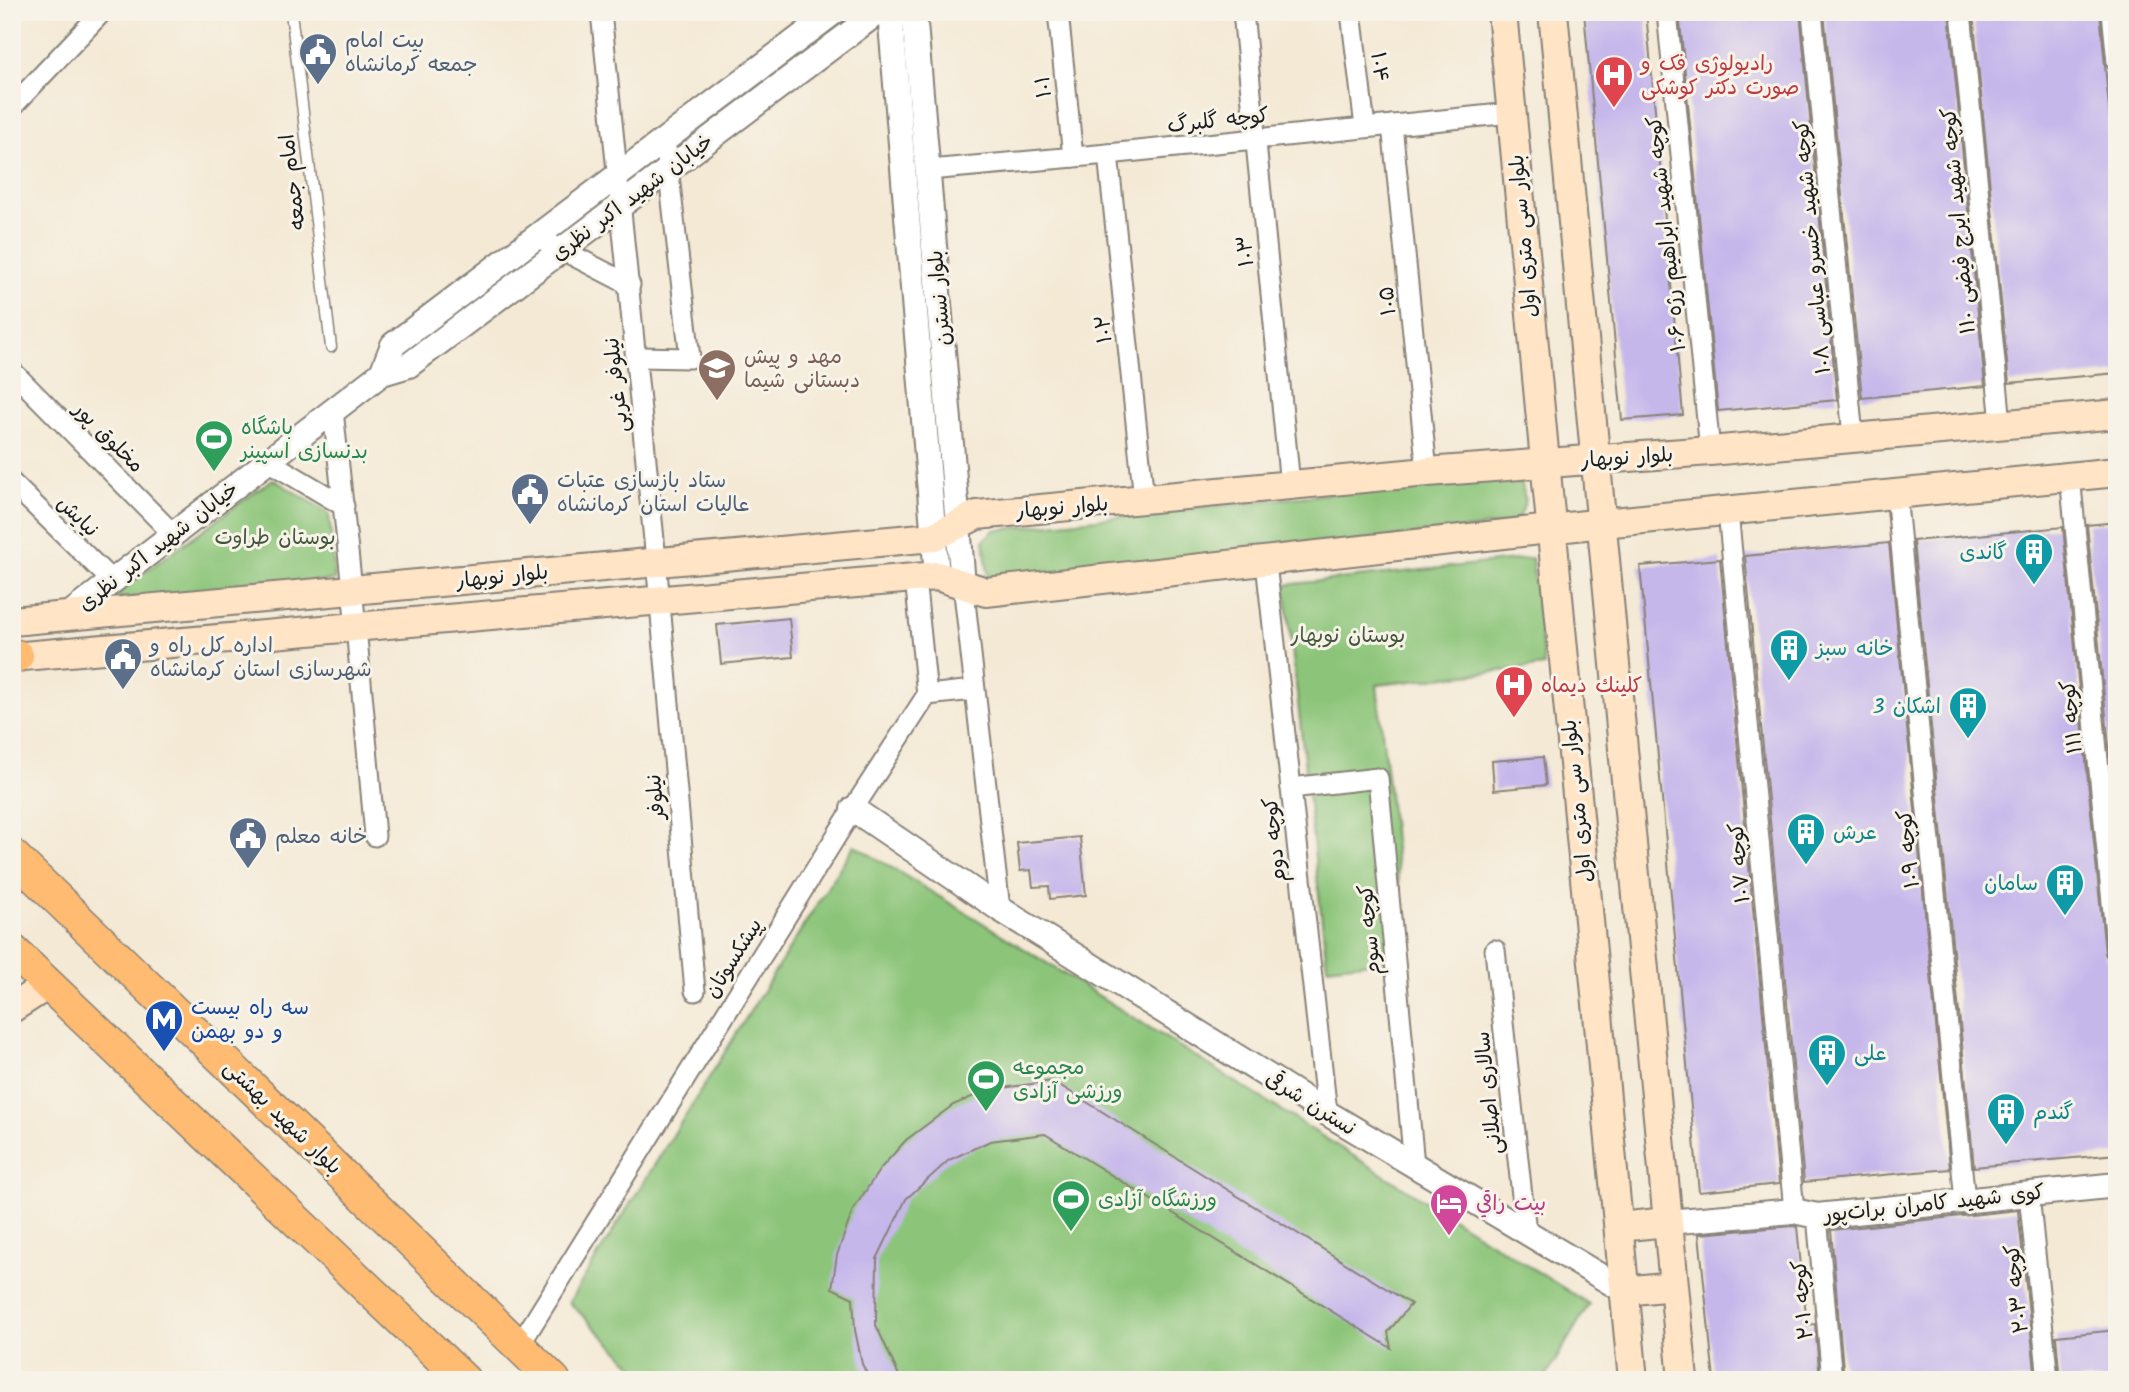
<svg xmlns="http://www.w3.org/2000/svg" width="2129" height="1392" font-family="Kalam,'Playpen Sans Arabic',sans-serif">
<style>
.green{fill:#8cc579;stroke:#54704a;stroke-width:2}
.building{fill:#c6b7eb}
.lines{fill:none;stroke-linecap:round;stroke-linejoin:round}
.service-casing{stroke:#888278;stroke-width:13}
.minor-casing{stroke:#888278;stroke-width:23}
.tertiary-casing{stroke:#888278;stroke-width:28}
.secondary-casing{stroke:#888278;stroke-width:32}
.primary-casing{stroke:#888278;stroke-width:35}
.service{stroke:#fff;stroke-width:10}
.minor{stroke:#fff;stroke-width:19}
.tertiary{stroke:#fff;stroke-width:24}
.secondary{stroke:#ffe4c6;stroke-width:28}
.primary{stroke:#febb71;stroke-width:32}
.labels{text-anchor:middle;stroke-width:6;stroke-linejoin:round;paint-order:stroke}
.service-label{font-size:21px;fill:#4e5e75;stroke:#f7f3e8;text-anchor:start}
.health-label{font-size:21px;fill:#be3a42;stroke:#f7f3e8;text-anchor:start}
.street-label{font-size:21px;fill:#1c1c1c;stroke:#f7f3e8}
.education-label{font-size:21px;fill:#785e54;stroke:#f7f3e8;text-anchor:start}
.leisure-label{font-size:21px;fill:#27864d;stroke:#f7f3e8;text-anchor:start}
.park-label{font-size:21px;fill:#43573d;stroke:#f7f3e8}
.culture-label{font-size:21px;fill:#0d838f;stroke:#f7f3e8;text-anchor:start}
.transit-label{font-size:21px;fill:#164399;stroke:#f7f3e8;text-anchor:start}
.hotel-label{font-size:21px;fill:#b23c85;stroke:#f7f3e8;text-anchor:start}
</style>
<rect width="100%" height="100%" fill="#f7f3e8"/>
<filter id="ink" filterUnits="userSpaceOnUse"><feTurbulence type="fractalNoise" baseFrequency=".0143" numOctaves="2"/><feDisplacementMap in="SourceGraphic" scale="14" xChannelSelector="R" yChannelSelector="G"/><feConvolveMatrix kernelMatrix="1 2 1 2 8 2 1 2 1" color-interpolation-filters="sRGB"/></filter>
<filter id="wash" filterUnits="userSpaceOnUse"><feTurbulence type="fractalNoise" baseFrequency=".00686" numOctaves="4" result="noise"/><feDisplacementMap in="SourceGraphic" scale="28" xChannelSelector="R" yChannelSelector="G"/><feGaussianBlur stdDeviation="1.57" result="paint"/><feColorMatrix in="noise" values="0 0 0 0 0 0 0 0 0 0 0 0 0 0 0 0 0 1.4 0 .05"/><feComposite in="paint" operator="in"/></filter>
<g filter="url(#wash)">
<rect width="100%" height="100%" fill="#f4e9d5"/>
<g class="green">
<path d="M1505 475 1522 485C1527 502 1525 514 1510 524L999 582 988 575 984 540 994 530Z"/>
<path d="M273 479 329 513 335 580 120 599 119 595 123 588Z"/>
<path d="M1532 558 1544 666 1377 685 1407 958 1327 967 1285 585Z"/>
<path d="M854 845 983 923 1589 1304 1544 1380H648L569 1302Z"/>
</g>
<g id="blocks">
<g class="building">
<path d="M1584 12H1646L1683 415 1622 420Z"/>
<path d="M1679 12H1800L1837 400 1718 411Z"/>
<path d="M1824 12H1949L1985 386 1862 398Z"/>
<path d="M1973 12H2100L2117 195V373L2009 383Z"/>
<path d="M2117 522V826L2087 525Z"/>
<path d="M2063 527 2105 954 2110 962 2117 1041V1154L1974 1167 1913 541Z"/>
<path d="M1889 543 1950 1169 1804 1182 1745 556Z"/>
<path d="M1720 559 1779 1184 1699 1192 1640 566Z"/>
<path d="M789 618 793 657 721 664 717 625Z"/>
<path d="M1543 757 1546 785 1494 790 1492 761Z"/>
<path d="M1080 837 1086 895 1050 899 1049 886 1033 887 1031 870 1020 871 1017 843Z"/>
<path d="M1053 1081 1411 1304 1388 1332 1391 1348 1045 1134 990 1141 949 1160 906 1199 877 1259 876 1325 901 1380H870L862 1364 855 1330 853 1298 832 1288 837 1255 853 1210 880 1169 906 1140 953 1105 988 1090Z"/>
<path d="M2018 1210 2036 1380H1844L1831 1230Z"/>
<path d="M1793 1226 1797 1227 1807 1325 1815 1324 1820 1380H1714L1699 1234Z"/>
<path d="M2117 1330V1380H2060L2056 1336Z"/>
</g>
</g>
</g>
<g filter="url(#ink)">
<use href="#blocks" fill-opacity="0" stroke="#888278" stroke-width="2"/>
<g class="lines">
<defs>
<path id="service" d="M291 12 331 347"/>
<g id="minor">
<path d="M601 12 656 560 695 991"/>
<path d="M1058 12 1073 157"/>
<path d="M1243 12 1290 485"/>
<path d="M1351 12 1365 127"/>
<path d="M1667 12 1710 451"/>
<path d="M1812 12 1853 436"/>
<path d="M1961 12 2001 424"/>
<path d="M2112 12 2117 62"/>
<path d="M12 107 102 12"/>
<path d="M1392 125 1427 472"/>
<path d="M1108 154 1144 499"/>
<path d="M929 170 1108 154 1511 113"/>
<path d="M537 237 630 285"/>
<path d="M637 357 690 358 665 140"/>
<path d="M12 371 173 534"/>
<path d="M333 410 356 627 375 836"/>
<path d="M268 461 344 506"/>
<path d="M2070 476 2117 953"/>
<path d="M12 483 112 581"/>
<path d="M1896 493 1965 1201"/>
<path d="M1728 511 1794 1211"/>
<path d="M1266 563 1327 1113"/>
<path d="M963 584 1000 909"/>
<path d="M927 695 974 690"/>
<path d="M1291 788 1378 778 1414 1165"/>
<path d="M1495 950 1526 1232"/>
<path d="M2029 1194 2048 1380"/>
<path d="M1817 1216 1832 1380"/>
<path d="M519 1346 853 809 927 695 915 578"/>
</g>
<g id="tertiary">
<path d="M890 12 937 576"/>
<path d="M914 12 963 584"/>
<path d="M382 373 393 345 834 12"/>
<path d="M66 617 382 373 409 365 878 12"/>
<path d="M853 809 1000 909 1327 1113 1625 1291"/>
<path d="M1667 1222 1794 1211 1817 1216 2117 1185"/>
</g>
<g id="secondary">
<path d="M1502 12 1633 1380"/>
<path d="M1553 12 1683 1380"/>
<path d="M12 621 933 537 977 515 1427 472 1710 451 2117 414"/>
<path d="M12 657 937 576 986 592 1603 523 2117 472"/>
<path d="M12 1008 49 984"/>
<path d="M1619 1227 1667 1222"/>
<path d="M1625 1291 1673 1286"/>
</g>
<g id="primary">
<path d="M12 658 17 656"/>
<path d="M12 855 554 1380"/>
<path d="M12 950 464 1380"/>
</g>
</defs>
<use href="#service" class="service-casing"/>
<use href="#minor" class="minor-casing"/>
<use href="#tertiary" class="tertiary-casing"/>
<use href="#secondary" class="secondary-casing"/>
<use href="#primary" class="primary-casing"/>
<use href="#service" class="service"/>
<use href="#minor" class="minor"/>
<use href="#tertiary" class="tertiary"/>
<use href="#secondary" class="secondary"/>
<use href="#primary" class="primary"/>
</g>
</g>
<defs>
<symbol id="civic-pin" viewBox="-11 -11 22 30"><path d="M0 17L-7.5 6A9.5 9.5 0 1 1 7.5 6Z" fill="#5c6f8a" stroke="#f7f3e8"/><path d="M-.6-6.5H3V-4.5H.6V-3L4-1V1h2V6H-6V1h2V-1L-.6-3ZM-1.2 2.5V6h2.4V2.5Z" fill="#fff"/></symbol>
<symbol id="hospital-pin" viewBox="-11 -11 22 30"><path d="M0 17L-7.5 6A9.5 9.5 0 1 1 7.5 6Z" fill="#e0444e" stroke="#f7f3e8"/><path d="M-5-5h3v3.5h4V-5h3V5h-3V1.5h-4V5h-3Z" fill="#fff"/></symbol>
<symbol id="school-pin" viewBox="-11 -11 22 30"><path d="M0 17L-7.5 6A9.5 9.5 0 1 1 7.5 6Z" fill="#8d6e63" stroke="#f7f3e8"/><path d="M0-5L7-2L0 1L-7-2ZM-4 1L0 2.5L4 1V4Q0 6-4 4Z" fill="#fff"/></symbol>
<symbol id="stadium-pin" viewBox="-11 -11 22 30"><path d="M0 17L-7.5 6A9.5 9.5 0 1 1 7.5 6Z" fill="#2e9e5b" stroke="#f7f3e8"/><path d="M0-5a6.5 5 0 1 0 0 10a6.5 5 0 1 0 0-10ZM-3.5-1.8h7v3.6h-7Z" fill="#fff"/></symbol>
<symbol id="building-pin" viewBox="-11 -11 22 30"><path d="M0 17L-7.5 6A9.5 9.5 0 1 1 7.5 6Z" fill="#0f9aa8" stroke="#f7f3e8"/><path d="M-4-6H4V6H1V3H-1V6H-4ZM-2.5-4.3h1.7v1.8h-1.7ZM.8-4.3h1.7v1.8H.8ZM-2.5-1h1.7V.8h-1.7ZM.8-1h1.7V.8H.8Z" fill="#fff"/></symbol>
<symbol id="metro-pin" viewBox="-11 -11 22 30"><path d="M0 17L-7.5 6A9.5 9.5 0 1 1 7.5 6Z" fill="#1a4fb4" stroke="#f7f3e8"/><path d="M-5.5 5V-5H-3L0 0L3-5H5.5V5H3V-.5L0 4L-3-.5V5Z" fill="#fff"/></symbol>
<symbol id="hotel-pin" viewBox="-11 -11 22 30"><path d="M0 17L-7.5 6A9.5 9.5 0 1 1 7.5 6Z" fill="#d1479c" stroke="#f7f3e8"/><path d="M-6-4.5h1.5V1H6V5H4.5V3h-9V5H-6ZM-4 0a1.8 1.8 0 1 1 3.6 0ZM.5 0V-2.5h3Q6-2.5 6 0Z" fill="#fff"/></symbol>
</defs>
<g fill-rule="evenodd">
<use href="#civic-pin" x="296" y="30" width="44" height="60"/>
<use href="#hospital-pin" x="1592" y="53" width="44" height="60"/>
<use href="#school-pin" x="695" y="346" width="44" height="60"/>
<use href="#stadium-pin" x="192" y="417" width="44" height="60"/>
<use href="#civic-pin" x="508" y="470" width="44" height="60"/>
<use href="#building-pin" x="2012" y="530" width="44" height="60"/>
<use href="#building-pin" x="1767" y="626" width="44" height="60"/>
<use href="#civic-pin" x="101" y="635" width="44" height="60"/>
<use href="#hospital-pin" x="1492" y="663" width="44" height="60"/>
<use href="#building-pin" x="1946" y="684" width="44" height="60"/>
<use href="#building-pin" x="1784" y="810" width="44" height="60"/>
<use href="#civic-pin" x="226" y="814" width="44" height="60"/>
<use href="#building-pin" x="2043" y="861" width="44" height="60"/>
<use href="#metro-pin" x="142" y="997" width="44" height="60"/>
<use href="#building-pin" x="1805" y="1031" width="44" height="60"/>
<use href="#stadium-pin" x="964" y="1057" width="44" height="60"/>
<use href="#building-pin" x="1984" y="1090" width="44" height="60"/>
<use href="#stadium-pin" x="1049" y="1177" width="44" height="60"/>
<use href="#hotel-pin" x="1427" y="1181" width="44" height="60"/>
</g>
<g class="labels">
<g class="service-label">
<text x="345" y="47">بیت امام<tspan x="345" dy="24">جمعه کرمانشاه</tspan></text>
<text x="557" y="487">ستاد بازسازی عتبات<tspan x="557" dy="24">عالیات استان کرمانشاه</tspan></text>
<text x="150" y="652">اداره کل راه و<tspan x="150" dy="24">شهرسازی استان کرمانشاه</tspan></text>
<text x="275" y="843">خانه معلم</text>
</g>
<g class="health-label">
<text x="1641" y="70">رادیولوژی فک و<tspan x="1641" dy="24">صورت دکتر کوشکی</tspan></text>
<text x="1541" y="692">كلينك ديماه</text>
</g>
<g class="street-label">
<text transform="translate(1380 67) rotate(83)" y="7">۱۰۴</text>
<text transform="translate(1043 87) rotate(-96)" y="7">۱۰۱</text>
<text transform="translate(1218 120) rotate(-6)" y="7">کوچه گلبرگ</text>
<text transform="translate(292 182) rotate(-97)" y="7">امام جمعه</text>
<text transform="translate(632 197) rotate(-37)" y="7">خیابان شهید اکبر نظری</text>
<text transform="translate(1958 221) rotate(-95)" y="7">کوچه شهید ایرج فیضی ۱۱۰</text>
<text transform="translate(1666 234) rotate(-96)" y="7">کوچه شهید ابراهیم رژه ۱۰۶</text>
<text transform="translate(1523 236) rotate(-95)" y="7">بلوار سی متری اول</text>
<text transform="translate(1812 247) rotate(-95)" y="7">کوچه شهید خسرو عباسی ۱۰۸</text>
<text transform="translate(1245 251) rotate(-95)" y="7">۱۰۳</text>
<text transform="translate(939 298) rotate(-95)" y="7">بلوار نسترن</text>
<text transform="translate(1387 301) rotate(-96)" y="7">۱۰۵</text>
<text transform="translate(1103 329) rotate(-96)" y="7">۱۰۲</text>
<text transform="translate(616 385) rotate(-96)" y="7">نیلوفر غربی</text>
<text transform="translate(109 437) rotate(45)" y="7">مخلوق پور</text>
<text transform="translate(1627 457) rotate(-4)" y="7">بلوار نوبهار</text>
<text transform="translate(1062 507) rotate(-5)" y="7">بلوار نوبهار</text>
<text transform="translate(78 516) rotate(44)" y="7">نیایش</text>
<text transform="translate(158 546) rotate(-38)" y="7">خیابان شهید اکبر نظری</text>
<text transform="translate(502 576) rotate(-6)" y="7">بلوار نوبهار</text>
<text transform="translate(2071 717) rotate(-96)" y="7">کوچه ۱۱۱</text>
<text transform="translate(655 797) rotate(-95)" y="7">نیلوفر</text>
<text transform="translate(1577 801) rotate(-96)" y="7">بلوار سی متری اول</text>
<text transform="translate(1274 840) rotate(-96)" y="7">کوچه دوم</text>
<text transform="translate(1908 849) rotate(-96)" y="7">کوچه ۱۰۹</text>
<text transform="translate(1739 863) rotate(-95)" y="7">کوچه ۱۰۷</text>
<text transform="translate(1369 930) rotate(-95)" y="7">کوچه سوم</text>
<text transform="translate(733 958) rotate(-58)" y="7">پیشکسوتان</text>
<text transform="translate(1488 1093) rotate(-96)" y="7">سالاری اصلانی</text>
<text transform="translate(1311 1103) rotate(32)" y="7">نسترن شرقی</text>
<text transform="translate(283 1117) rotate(44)" y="7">بلوار شهید بهشتی</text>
<text transform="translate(1934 1203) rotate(-6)" y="7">کوی شهید کامران برات‌پور</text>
<text transform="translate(2016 1289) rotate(-96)" y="7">کوچه ۲۰۳</text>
<text transform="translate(1802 1300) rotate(-95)" y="7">کوچه ۲۰۱</text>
</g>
<g class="education-label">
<text x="744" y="363">مهد و پیش<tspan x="744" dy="24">دبستانی شیما</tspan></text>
</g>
<g class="leisure-label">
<text x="241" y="434">باشگاه<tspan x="241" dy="24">بدنسازی اسپینر</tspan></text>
<text x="1013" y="1074">مجموعه<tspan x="1013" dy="24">ورزشی آزادی</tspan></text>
<text x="1098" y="1206">ورزشگاه آزادی</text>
</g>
<g class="park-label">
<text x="275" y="544">بوستان طراوت</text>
<text x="1348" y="642">بوستان نوبهار</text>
</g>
<g class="culture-label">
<text x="2007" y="559" text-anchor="end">گاندی</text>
<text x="1816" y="655">خانه سبز</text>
<text x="1941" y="713" text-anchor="end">اشکان 3</text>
<text x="1833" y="839">عرش</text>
<text x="2038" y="890" text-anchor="end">سامان</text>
<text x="1854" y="1060">علی</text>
<text x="2033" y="1119">گندم</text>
</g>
<g class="transit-label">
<text x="191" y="1014">سه راه بیست<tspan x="191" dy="24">و دو بهمن</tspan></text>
</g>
<g class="hotel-label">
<text x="1476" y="1210">بيت راقي</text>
</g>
</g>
<rect width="2129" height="1392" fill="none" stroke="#f7f3e8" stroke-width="42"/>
</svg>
